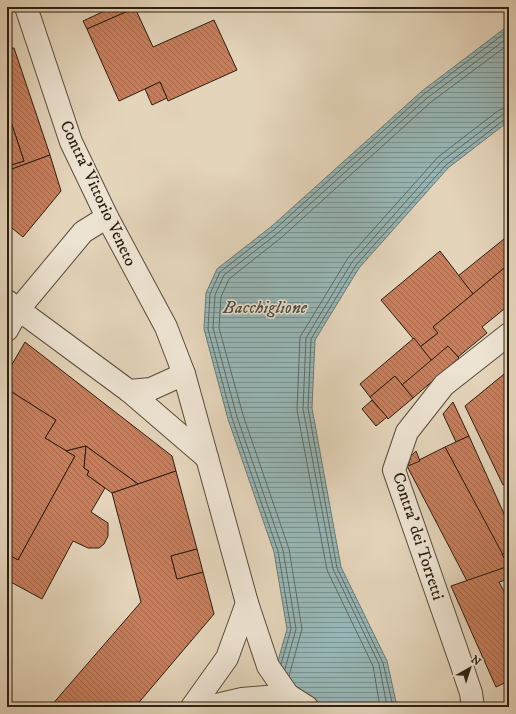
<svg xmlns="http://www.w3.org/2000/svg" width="516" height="714" font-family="'IM FELL DW Pica',serif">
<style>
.water{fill:url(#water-rules);stroke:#6c7a75}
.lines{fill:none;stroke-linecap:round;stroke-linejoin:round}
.shore{stroke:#616b64;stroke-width:1}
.building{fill:url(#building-back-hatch);stroke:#2b1f11}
.pedestrian-casing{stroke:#594c3b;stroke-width:24}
.minor-casing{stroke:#594c3b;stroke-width:24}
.tertiary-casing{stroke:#594c3b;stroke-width:24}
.pedestrian{stroke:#ede3d2;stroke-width:22}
.minor{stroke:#ede3d2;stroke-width:22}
.tertiary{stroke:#ede3d2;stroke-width:22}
.labels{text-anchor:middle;stroke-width:3;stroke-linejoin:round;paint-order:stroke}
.street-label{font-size:17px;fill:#2b1f11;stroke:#ede3d2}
.water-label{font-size:18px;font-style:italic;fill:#4b4d43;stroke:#ede3d2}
</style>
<defs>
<pattern id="water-rules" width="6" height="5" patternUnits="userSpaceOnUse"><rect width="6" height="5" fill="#97b7b7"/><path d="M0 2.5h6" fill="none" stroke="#7b9493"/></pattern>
<pattern id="building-back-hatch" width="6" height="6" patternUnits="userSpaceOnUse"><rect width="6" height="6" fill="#c67e5d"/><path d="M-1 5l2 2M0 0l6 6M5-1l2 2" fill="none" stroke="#a1674b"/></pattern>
</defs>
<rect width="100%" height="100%" fill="#e4d4ba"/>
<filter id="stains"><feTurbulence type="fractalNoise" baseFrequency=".005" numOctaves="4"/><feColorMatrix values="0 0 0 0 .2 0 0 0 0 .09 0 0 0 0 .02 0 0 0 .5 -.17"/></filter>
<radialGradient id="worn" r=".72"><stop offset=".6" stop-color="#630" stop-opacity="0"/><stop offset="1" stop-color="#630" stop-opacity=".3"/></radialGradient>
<path class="water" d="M509 25V121L448 168 359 268 315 340 312 408 341 567 387 661 396 702 394 707H265L287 629 274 552 228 419 204 329 206 293 217 269 272 226 422 91Z"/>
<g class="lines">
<g class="shore">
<path d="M281 664 291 629 278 551 232 418 208 329 210 294 220 272 275 229 424 94 509 30"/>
<path d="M285 669 296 629 283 550 237 417 213 328 215 295 224 275 278 233 427 98 509 37"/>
<path d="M289 676 302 629 289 549 243 415 219 328 221 297 229 279 282 237 431 102 509 44"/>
<path d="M380 707 373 666 327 570 297 410 300 337 348 258 438 157 499 110 509 107"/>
<path d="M386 707V701L379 664 333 569 303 409 306 338 352 262 442 161 502 115 509 113"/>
<path d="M391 707 392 702 383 663 337 568 308 408 311 339 356 265 446 165 505 119 509 118"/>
</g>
</g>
<g class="building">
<path d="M113 7 135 8 87 29 83 21Z"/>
<path d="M135 8 153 47 214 20 237 70 168 101 160 82 119 101 87 29Z"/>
<path d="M7 48H14L50 155 12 169 11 165 24 161 7 110Z"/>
<path d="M160 82 167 98 152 105 145 89Z"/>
<path d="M7 110 24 161 11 165 12 169 7 178Z"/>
<path d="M50 155 61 191 23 237 7 224V178L12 169Z"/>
<path d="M509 235V264L473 294 458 276Z"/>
<path d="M440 251 473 294 433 327 438 333 420 347 381 300Z"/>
<path d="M509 264V305L482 327 487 333 458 357 448 346 432 361 420 347 438 333 433 327Z"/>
<path d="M414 338 432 361 402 385 395 376 370 397 360 384Z"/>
<path d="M25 342 172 456 176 471 138 484 86 446 66 451 45 438 56 420 7 389V373Z"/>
<path d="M448 346 459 358 413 398 402 385Z"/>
<path d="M509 370V483L503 485 465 406Z"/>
<path d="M395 376 413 398 388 419 370 397Z"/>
<path d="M7 389 56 420 45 438 75 456 18 560 7 554Z"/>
<path d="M372 400 387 417 376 426 362 409Z"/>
<path d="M453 402 469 436 456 442 443 414Z"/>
<path d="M469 436 509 525V552L502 554 445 447Z"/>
<path d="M86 446 84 468 89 471 87 475 105 488 91 512 108 523V536L104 544 99 548H88L73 541 42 599 7 580V554L18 560 75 456 66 451Z"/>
<path d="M86 446 138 484 112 493 87 475 89 471 84 468Z"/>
<path d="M445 447 509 566 467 581 407 466Z"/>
<path d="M416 451 420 461 408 466 411 456Z"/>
<path d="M176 471 197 549 171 556 177 579 203 572 214 614 135 707H50L141 602 112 493Z"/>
<path d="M197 549 203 572 177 579 171 556Z"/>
<path d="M509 552V566L502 554Z"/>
<path d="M509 566V579L499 582 509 601V681L496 687 451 586Z"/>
</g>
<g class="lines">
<defs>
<path id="pedestrian" d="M7 330 18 310"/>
<g id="minor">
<path d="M26 7 71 142 107 217 166 327 184 374 247 603 268 666 288 695"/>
<path d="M7 301 129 391 207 458"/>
<path d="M18 310 83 232 107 217"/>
<path d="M129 391 151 389 184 374"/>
<path d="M192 707 227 658 247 603"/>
<path d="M473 707 471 693 460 660 394 470 407 432 444 385 509 334"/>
</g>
<path id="tertiary" d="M208 707 242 699 288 695 307 707"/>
</defs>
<use href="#pedestrian" class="pedestrian-casing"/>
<use href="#minor" class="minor-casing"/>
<use href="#tertiary" class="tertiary-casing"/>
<use href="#pedestrian" class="pedestrian"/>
<use href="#minor" class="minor"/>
<use href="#tertiary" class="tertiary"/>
</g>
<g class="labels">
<g class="street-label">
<text transform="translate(99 193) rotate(65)" y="6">Contra' Vittorio Veneto</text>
<text transform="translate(419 536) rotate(72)" y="6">Contra' dei Torretti</text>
</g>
<g class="water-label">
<text x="265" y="313">Bacchiglione</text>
</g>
</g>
<rect width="516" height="714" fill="none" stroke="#e4d4ba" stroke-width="24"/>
<rect x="8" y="8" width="500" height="698" fill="none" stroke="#2b1f11" stroke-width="2"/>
<rect x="12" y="12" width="492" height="690" fill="none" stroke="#2b1f11"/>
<g transform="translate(470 668) rotate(39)" stroke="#ede3d2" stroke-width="3" paint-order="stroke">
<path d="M0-3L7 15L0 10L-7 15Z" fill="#2b1f11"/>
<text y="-6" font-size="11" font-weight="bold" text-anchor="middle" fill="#2b1f11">N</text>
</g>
<rect width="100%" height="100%" filter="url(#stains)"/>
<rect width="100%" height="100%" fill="url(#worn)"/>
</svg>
